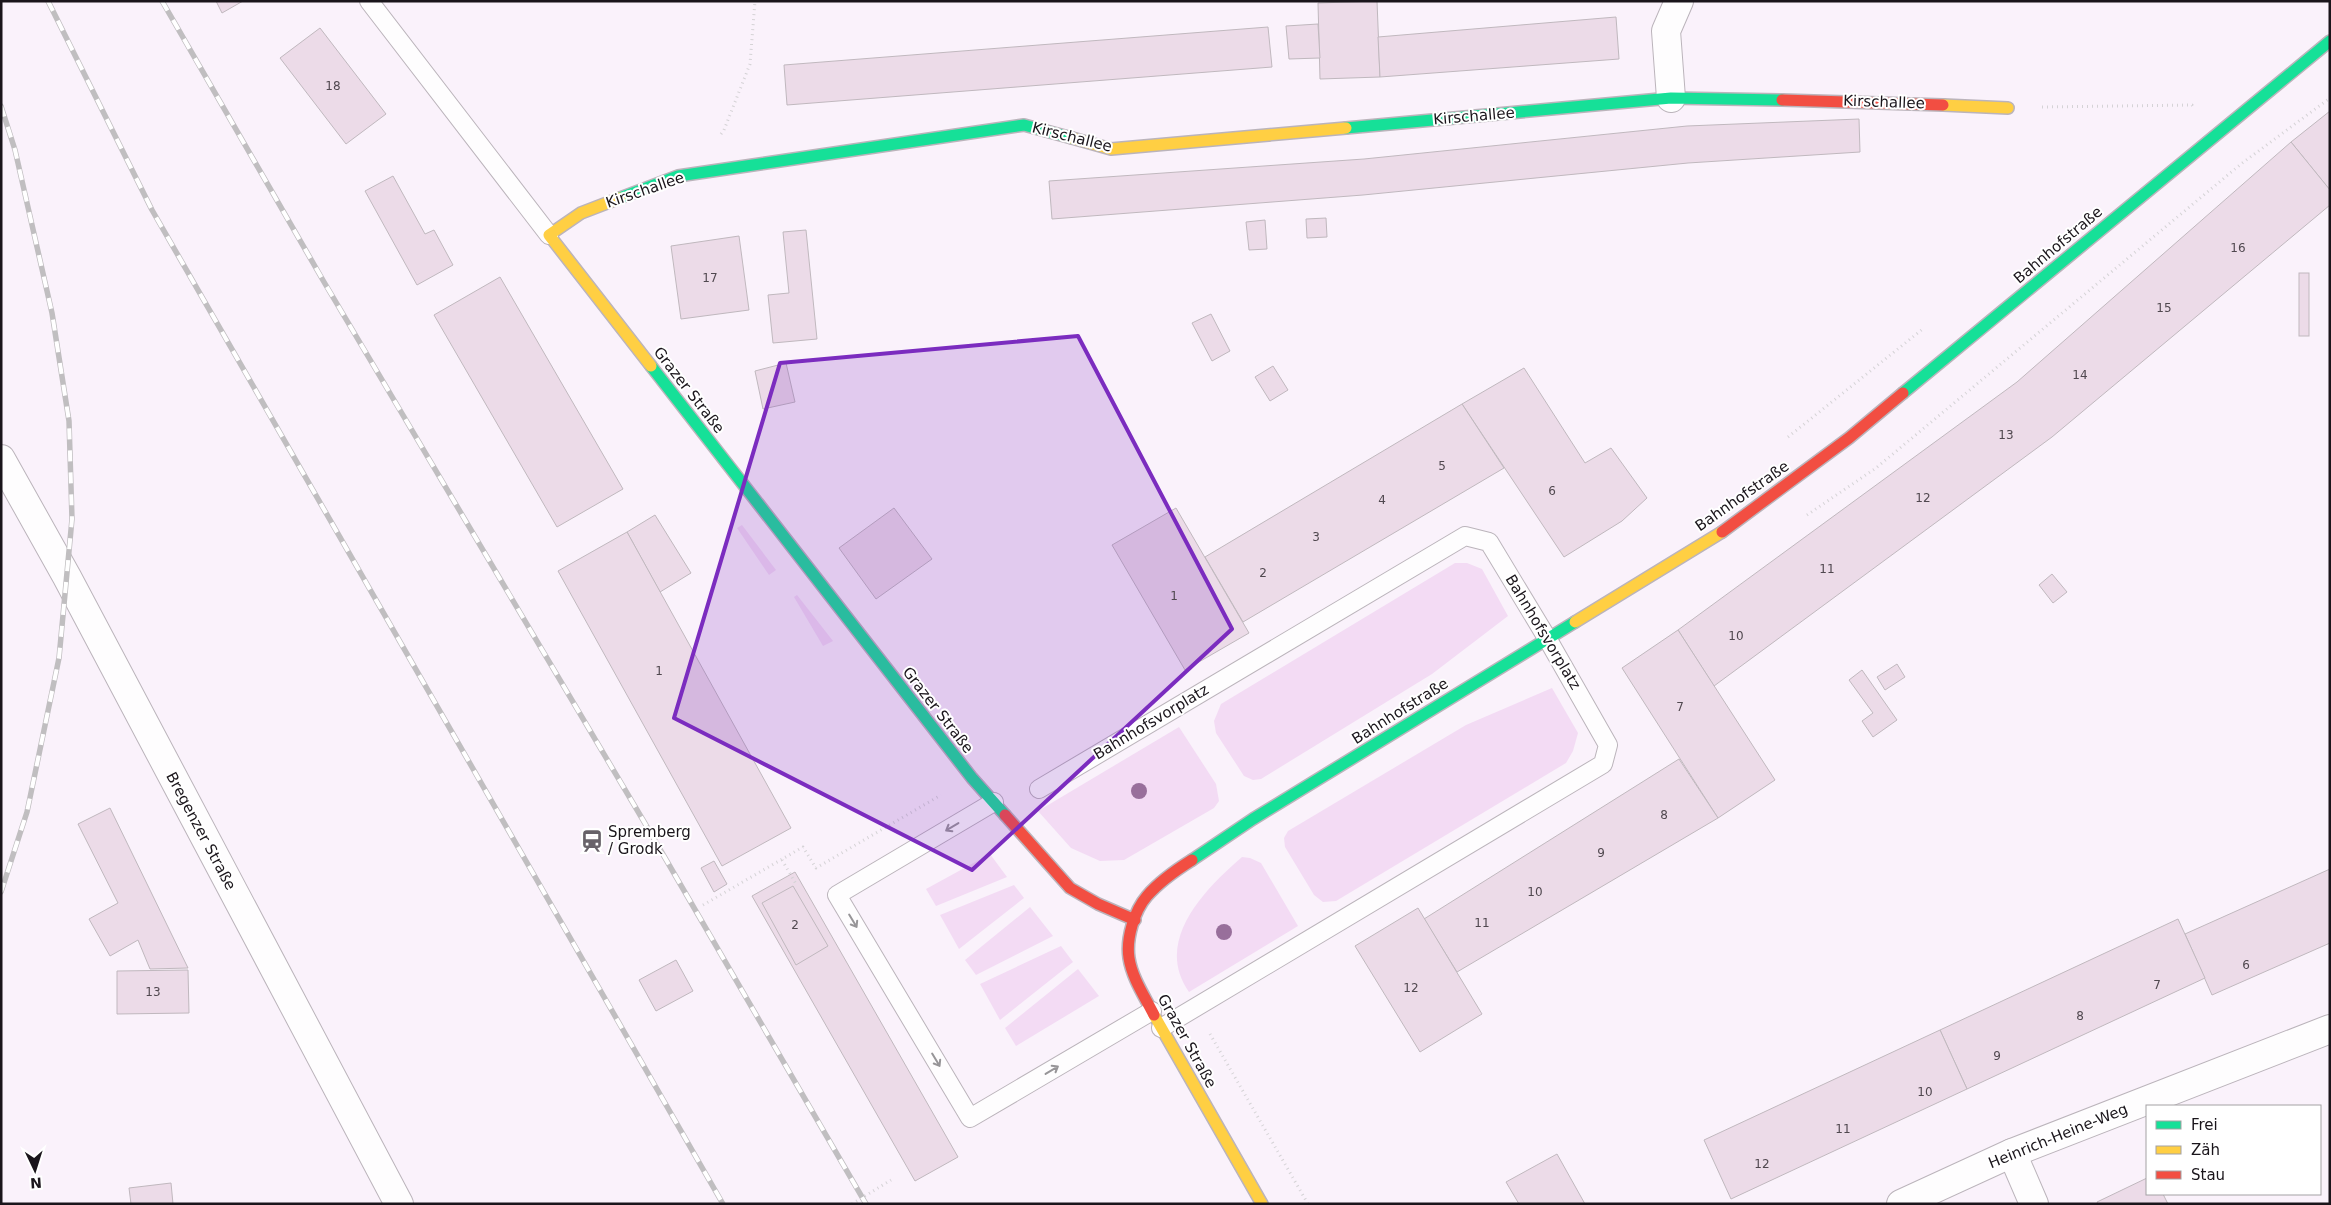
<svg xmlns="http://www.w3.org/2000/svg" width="2331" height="1205" font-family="'DejaVu Sans',sans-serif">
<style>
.green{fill:#f3dbf4}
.building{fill:#ecdbe8;stroke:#c0b8be}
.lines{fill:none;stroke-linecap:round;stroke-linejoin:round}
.lane-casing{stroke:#bbb4bb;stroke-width:20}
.street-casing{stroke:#bbb4bb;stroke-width:30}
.fast-casing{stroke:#bbb4bb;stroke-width:14}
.slow-casing{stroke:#bbb4bb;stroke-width:14}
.jam-casing{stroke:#bbb4bb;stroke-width:14}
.path{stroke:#d5d3d6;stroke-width:3;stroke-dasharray:1 4;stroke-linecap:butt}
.lane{stroke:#fefdfe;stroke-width:18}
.street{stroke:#fefdfe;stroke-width:28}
.fast{stroke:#16e098;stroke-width:11}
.slow{stroke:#ffcf43;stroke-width:11}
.jam{stroke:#f24e42;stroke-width:11}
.rail-casing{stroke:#c0bec0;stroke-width:5.5}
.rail{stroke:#fff;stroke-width:4;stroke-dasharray:11;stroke-linecap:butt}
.tree{fill:#986f9b}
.oneway{stroke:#979598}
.marked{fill:#7b2cbf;fill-opacity:0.2;stroke:#7b2cbf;stroke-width:4;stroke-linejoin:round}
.labels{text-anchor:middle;stroke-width:4;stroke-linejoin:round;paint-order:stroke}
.number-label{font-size:12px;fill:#50484f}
.street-label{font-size:15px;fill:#1a151b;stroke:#fff}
.poi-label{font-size:15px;fill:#1a151b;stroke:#fff;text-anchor:start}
</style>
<rect width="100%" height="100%" fill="#faf2fb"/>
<g class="green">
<path d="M742 525 776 570 769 575 737 528Z"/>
<path d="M1455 563H1467L1482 569 1508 616 1432 674 1261 779 1253 780 1244 776 1216 733 1214 721 1221 704Z"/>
<path d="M797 595 833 641 823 646 794 597Z"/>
<path d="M1552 688 1578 733 1573 751 1566 763 1336 901 1323 902 1314 895 1285 847 1284 838 1288 831 1466 725Z"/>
<path d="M1179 727 1216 784 1219 801 1214 808 1124 860 1100 861 1071 848 1038 811Z"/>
<path d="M990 854 1007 877 936 906 926 889Z"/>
<path d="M1242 857 1250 858 1261 863 1298 926 1189 992C1153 941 1205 889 1242 857Z"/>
<path d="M1014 885 1024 898 959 949 940 915Z"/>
<path d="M1030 907 1053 936 976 975 965 960Z"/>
<path d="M1061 946 1073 962 1000 1020 980 984Z"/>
<path d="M1078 969 1099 996 1016 1046 1005 1028Z"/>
</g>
<g class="building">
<path d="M216 1H243L222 13Z"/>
<path d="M1377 1 1380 77 1320 79 1318 3Z"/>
<path d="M1616 17 1619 59 1380 77 1378 37Z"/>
<path d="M1318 24 1320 58 1289 59 1286 26Z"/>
<path d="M1268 27 1272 67 787 105 784 65Z"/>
<path d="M320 28 386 114 346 144 280 58Z"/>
<path d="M2330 111V190L2291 142Z"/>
<path d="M1859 119 1860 152 1688 163 1363 195 1052 219 1049 181 1364 159 1687 126Z"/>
<path d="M2291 142 2330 190V205L2052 437 1714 686 1678 630 2017 382Z"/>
<path d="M393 176 425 234 434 230 453 265 417 285 365 191Z"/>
<path d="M1326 218 1327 237 1307 238 1306 219Z"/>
<path d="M1265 220 1267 249 1249 250 1246 222Z"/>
<path d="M806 230 817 339 773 343 768 295 789 293 783 232Z"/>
<path d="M739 236 749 310 681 319 671 246Z"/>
<rect x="2299" y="273" width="10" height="63"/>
<path d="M500 277 623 489 557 527 434 315Z"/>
<path d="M1211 314 1230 351 1212 361 1192 323Z"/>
<path d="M786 363 795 402 763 409 755 371Z"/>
<path d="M1273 366 1288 390 1270 401 1255 377Z"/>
<path d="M1524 368 1585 463 1611 448 1647 498 1622 521 1564 557 1462 404Z"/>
<path d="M1462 404 1504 468 1243 622 1205 557Z"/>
<path d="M894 508 932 559 876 599 839 548Z"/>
<path d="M1176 508 1249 633 1185 670 1112 545Z"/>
<path d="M655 515 691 573 660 592 627 532Z"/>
<path d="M627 532 791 828 722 866 558 571Z"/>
<path d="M2052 574 2067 592 2053 603 2039 585Z"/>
<path d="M1678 630 1775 780 1718 818 1622 668Z"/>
<path d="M1897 664 1905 677 1885 690 1877 677Z"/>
<path d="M1862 670 1897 720 1873 737 1862 721 1873 713 1849 680Z"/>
<path d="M1679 759 1718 818 1457 972 1424 919Z"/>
<path d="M110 808 188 968 150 969 138 940 110 956 89 919 118 903 78 824Z"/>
<path d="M714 861 727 884 714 892 701 868Z"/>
<path d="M2330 869V943L2212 995 2185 934Z"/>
<path d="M795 872 958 1157 915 1181 752 896Z"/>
<path d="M793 886 828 946 796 965 762 903Z"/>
<path d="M1418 908 1482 1014 1420 1052 1355 946Z"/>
<path d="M2178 919 2205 978 1967 1089 1940 1030Z"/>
<path d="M676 960 693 991 656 1011 639 980Z"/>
<path d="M188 970 189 1013 117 1014V971Z"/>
<path d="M1940 1030 1967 1089 1731 1199 1704 1140Z"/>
<path d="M1557 1154 1585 1204H1519L1506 1182Z"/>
<path d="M2147 1178V1194H2163L2168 1204H2098L2097 1202Z"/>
<path d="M171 1183 173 1204H131L129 1188Z"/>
</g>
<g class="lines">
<defs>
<g id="lane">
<path d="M369 1 549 235"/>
<path d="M1039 789 1465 536 1489 542 1547 638 1608 745 1603 764 1161 1028"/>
<path d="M994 802 837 895 970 1118 1152 1011"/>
</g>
<g id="street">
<path d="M1671 98 1666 31 1679 1"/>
<path d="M1 459 67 577 399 1204"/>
<path d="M2012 1153 2034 1204"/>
<path d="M1901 1204 2012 1153 2330 1029"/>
</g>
<g id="fast">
<path d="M1346 128 1671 98 1782 100"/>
<path d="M620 198 678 176 1024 125 1072 138"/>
<path d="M651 366 972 778 1005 815"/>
<path d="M1903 393 2330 41"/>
<path d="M1192 860 1253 819 1575 622"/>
</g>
<g id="slow">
<path d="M1943 105 2008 108"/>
<path d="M1072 138 1111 149 1346 128"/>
<path d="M620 198 581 213 549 235 651 366"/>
<path d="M1575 622 1722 532"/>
<path d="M1154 1015 1262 1204"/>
</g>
<g id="jam">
<path d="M1782 100 1943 105"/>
<path d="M1722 532 1849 438 1903 393"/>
<path d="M1005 815 1070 888 1098 904 1135 920"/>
<path d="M1154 1015C1145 997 1132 978 1129 958 1126 939 1134 911 1147 896 1159 882 1176 870 1192 860"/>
</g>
</defs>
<use href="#lane" class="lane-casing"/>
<use href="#street" class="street-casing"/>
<use href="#fast" class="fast-casing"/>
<use href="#slow" class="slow-casing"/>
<use href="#jam" class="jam-casing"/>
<g class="path">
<path d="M2042 107 2192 105 2194 108"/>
<path d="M721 134 724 130 750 64 755 1"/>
<path d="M1788 437 1924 328"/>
<path d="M1807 515 1876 468 2241 164 2330 98"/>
<path d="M782 860 796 884"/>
<path d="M703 905 803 847 816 868 941 795"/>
<path d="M1210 1034 1308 1204"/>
<path d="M852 1204 891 1180"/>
</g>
<use href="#lane" class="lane"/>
<use href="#street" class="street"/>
<use href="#fast" class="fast"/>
<use href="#slow" class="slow"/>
<use href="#jam" class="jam"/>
<defs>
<g id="rail">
<path d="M48 1 152 210 723 1204"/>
<path d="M162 1 324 282 643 820 866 1204"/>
<path d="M1 106 15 150 52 313 69 421 72 519 59 658 27 812 1 892"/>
</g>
</defs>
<use href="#rail" class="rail-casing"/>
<use href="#rail" class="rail"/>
</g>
<g class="tree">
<circle cx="1139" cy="791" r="8"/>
<circle cx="1224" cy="932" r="8"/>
</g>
<defs><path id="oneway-shaft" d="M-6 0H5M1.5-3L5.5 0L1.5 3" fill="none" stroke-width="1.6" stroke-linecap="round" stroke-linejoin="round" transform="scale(1.25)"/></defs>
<g class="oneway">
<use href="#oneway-shaft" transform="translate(952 827) rotate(149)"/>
<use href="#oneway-shaft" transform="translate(853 921) rotate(59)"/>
<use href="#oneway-shaft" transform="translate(936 1060) rotate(59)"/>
<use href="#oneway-shaft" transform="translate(1052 1070) rotate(-31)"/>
</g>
<path class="marked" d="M1078 336 1232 629 972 870 674 718 780 363Z"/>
<defs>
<symbol id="station-bare" viewBox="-9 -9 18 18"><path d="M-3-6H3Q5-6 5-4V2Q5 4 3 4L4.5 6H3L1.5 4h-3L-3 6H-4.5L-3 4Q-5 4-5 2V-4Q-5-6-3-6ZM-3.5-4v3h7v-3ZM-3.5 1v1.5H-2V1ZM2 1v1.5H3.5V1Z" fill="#686269" stroke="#fff" stroke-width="2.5" paint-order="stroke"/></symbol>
</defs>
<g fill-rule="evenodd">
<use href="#station-bare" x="576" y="825" width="32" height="32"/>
</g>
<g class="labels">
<g class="number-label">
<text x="333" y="90">18</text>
<text x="2238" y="252">16</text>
<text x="710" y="282">17</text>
<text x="2164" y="312">15</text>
<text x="2080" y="379">14</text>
<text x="2006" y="439">13</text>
<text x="1442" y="470">5</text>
<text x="1552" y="495">6</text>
<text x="1923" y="502">12</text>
<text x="1382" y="504">4</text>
<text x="1316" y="541">3</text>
<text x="1827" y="573">11</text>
<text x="1263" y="577">2</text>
<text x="1174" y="600">1</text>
<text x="1736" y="640">10</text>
<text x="659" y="675">1</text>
<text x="1680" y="711">7</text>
<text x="1664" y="819">8</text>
<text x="1601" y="857">9</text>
<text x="1535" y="896">10</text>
<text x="1482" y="927">11</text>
<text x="795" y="929">2</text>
<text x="2246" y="969">6</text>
<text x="2157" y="989">7</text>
<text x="1411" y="992">12</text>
<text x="153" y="996">13</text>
<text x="2080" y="1020">8</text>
<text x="1997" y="1060">9</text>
<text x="1925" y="1096">10</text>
<text x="1843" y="1133">11</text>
<text x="1762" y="1168">12</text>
</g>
<g class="street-label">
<text transform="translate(1884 102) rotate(2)" y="5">Kirschallee</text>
<text transform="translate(1474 116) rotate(-5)" y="5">Kirschallee</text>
<text transform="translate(1072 137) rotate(14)" y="5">Kirschallee</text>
<text transform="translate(645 190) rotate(-19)" y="5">Kirschallee</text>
<text transform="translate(2058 245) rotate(-40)" y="5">Bahnhofstraße</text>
<text transform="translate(689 390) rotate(52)" y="5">Grazer Straße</text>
<text transform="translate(1742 496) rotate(-35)" y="5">Bahnhofstraße</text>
<text transform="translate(1543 632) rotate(59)" y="5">Bahnhofsvorplatz</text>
<text transform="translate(938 710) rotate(52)" y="5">Grazer Straße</text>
<text transform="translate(1400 711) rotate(-32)" y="5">Bahnhofstraße</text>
<text transform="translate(1151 722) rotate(-31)" y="5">Bahnhofsvorplatz</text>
<text transform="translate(201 831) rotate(62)" y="5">Bregenzer Straße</text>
<text transform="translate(1187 1041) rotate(61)" y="5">Grazer Straße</text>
<text transform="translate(2058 1136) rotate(-22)" y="5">Heinrich-Heine-Weg</text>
</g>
<g class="poi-label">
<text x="608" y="837">Spremberg<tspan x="608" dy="17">/ Grodk</tspan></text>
</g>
</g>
<rect width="2331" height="1205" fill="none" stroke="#1a151b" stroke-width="5"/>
<rect x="2146" y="1105" width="175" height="90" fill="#ffffff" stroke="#a3a1a4"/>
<rect x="2156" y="1121" width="25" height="8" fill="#16e098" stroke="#a3a1a4"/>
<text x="2191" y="1130" font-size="15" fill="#1a151b">Frei</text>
<rect x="2156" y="1146" width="25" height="8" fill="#ffcf43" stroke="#a3a1a4"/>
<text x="2191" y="1155" font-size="15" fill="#1a151b">Zäh</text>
<rect x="2156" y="1171" width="25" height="8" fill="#f24e42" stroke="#a3a1a4"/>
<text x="2191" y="1180" font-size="15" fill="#1a151b">Stau</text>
<g transform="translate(35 1170) rotate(176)" stroke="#ffffff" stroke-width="4" paint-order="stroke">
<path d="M0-4L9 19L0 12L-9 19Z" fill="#1a151b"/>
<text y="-8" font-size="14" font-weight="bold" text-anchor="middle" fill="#1a151b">N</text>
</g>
</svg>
